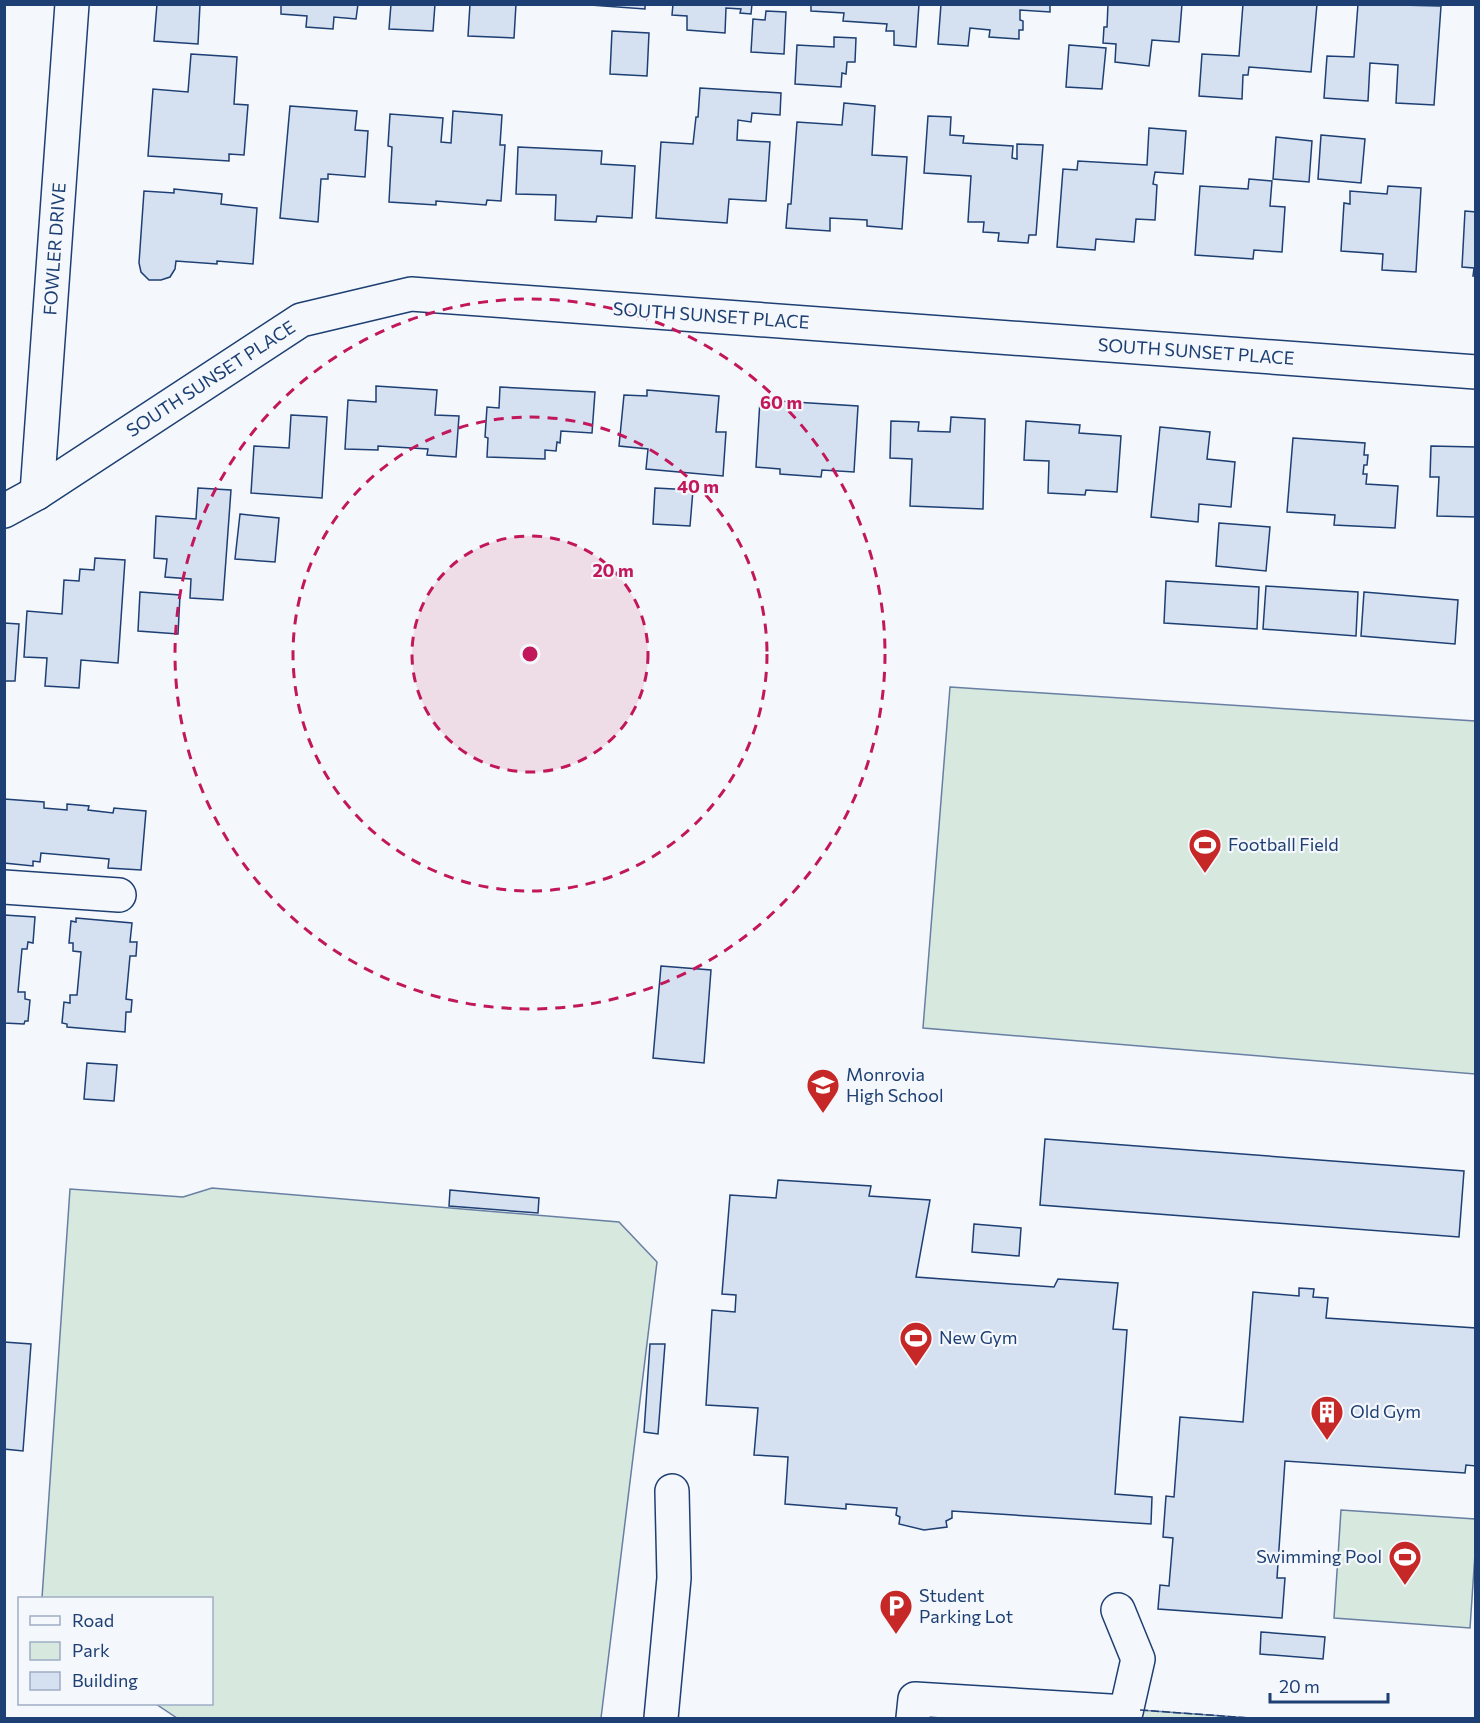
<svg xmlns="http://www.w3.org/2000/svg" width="1480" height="1723" font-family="Commissioner,sans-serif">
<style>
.green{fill:#d7e8df;stroke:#687fa3;stroke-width:1.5}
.building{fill:#d5e0f0;stroke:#1d3f73;stroke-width:1.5}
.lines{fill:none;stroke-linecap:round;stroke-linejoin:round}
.minor-casing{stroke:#1d3f73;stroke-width:36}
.minor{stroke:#f4f7fb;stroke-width:33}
.fence{stroke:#1d3f73;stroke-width:1.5;stroke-dasharray:8 3;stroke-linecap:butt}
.ring{fill:none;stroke:#c2185b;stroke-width:3;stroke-dasharray:10 8}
.labels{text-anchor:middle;stroke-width:4.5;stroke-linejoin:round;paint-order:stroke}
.street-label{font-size:18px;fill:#1d3f73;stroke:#f4f7fb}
.poi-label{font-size:18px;fill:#1d3f73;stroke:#f4f7fb;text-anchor:start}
.centre{fill:#c2185b;stroke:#f4f7fb;stroke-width:3}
.ring-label{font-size:18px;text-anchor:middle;font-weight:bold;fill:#c2185b;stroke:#f4f7fb;stroke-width:4.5;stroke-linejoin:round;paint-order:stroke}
</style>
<rect width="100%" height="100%" fill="#f4f7fb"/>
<g class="green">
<path d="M950 687 1475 721V1074L923 1028Z"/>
<path d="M212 1188 619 1222 657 1262 601 1718H177L156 1704H212V1598H42L70 1189 183 1197Z"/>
<path d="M1341 1510 1475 1519V1554L1470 1628 1334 1618Z"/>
<path d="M976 1698 1250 1718H974Z"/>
</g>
<g class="building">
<path d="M157 4H200L198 44 154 41Z"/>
<path d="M281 4H358L356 19 334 17 333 29 306 27 307 16 281 14Z"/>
<path d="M391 4H435L433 31 389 29Z"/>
<path d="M470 4H516L514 38 468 36Z"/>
<path d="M576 4H645V9Z"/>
<path d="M673 4H752L751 14 740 13 741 9 726 8 725 33 687 30V16L672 15Z"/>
<path d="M811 4H919L916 47 894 45V31H886L887 24 843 21 844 13 811 11Z"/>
<path d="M941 4H1050V12L1020 10V20L1023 21V30H1019V39L989 37 990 30 970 28 968 46 938 44Z"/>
<path d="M1108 4H1182L1179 42 1152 40 1149 66 1115 62 1116 44 1103 43 1104 27H1107Z"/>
<path d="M1243 4H1317L1311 72 1249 67 1248 75H1243L1242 99 1199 96 1202 54 1239 56Z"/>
<path d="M1358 4 1441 6 1434 105 1396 103 1398 65 1370 63 1368 101 1324 98 1327 56 1354 57Z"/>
<path d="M766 11 786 12 784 54 751 52 753 19 765 20Z"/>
<path d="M612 31 649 33 647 76 610 74Z"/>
<path d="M834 37 856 38 855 62H847L846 74 842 73 841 87 795 84 797 45 834 47Z"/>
<path d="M1069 45 1106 48 1102 89 1066 87Z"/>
<path d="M191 54 237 57 234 104 248 105 244 155 229 154V161L148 156 153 89 188 92Z"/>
<path d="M700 88 781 93 780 115 752 113 751 122 738 120 737 140 770 142 766 201 729 199 727 223 656 218 661 142 693 144 696 117H698Z"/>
<path d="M844 103 875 106 872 155 907 157 902 229 867 226V220L830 218V231L786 228 788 204H791L797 122 842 125Z"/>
<path d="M290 106 357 111 355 130 368 131 365 177 328 174V179H321L318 222 280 218Z"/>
<path d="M453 111 502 115 500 145H505L501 201 487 200 486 205 436 201V205L389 202 392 147 388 146 390 114 443 118 441 142 451 143Z"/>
<path d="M928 116 951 117 950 135 964 136 963 143 1013 146 1012 158 1017 159V144L1043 145 1036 235H1029L1028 243 998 241 999 233 983 232 984 222H968L971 176 924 173Z"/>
<path d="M1149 128 1186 131 1183 174 1155 172 1153 184 1157 185 1155 220 1136 219 1134 242 1096 239 1095 250 1057 247 1063 169 1077 170 1078 161 1147 165Z"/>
<path d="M1321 135 1365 139 1361 183 1318 179Z"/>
<path d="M1276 137 1312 141 1309 182 1273 179Z"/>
<path d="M518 147 602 151 601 164 635 166 632 218 597 216 596 222 555 220 556 195 516 194Z"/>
<path d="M1249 179 1272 181 1270 206 1285 207 1282 252 1254 250 1253 259 1195 255 1200 186 1248 189Z"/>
<path d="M1388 186 1421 188 1416 272 1382 270 1383 254 1341 251 1344 203 1350 204V191L1387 194Z"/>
<path d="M174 189 222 194 221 204 257 208 253 264 217 261V264L176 261 175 269 170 277 161 280H149L141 272 139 263 144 191 174 193Z"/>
<path d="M1465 211 1476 212V276H1473L1474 268 1462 267Z"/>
<path d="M376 386 437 390 435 415 459 416 456 457 427 455 428 449 378 446V450L345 449 348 400 376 402Z"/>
<path d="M500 387 595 392 592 433 561 431 560 443 557 442 556 451 545 450V459L487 457 488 438 485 437 487 407 499 408Z"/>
<path d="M647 390 719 396 716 432H726L723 476 646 469 648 449 619 446 624 395 647 396Z"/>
<path d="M760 400 858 406 854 472 822 470 821 477 780 474V469L756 467Z"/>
<path d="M291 415 327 417 322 498 251 493 254 446 289 448Z"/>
<path d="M951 417 985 419 983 509 910 506 912 459 890 458 891 421 919 422 918 431 950 432Z"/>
<path d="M1026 421 1080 425 1079 433 1121 436 1117 492 1086 490 1085 495 1048 493 1049 461 1024 460Z"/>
<path d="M1160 427 1210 432 1207 459 1235 462 1231 507 1199 504 1198 522 1151 517Z"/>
<path d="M1293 438 1365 443 1364 455H1368L1367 465H1364L1363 474H1367L1366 484 1398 486 1395 528 1334 525 1335 515 1287 512Z"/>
<path d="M1431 446 1476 447V517L1437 516 1439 477H1430Z"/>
<path d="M198 488 231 490 223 600 190 598 191 579 165 577 167 559 154 558 156 516 196 519Z"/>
<path d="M655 488 693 490 690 526 653 524Z"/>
<path d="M240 514 279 518 275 562 235 559Z"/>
<path d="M1219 523 1270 527 1266 571 1216 566Z"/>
<path d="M95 558 125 560 118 663 81 660 79 688 45 686 47 658 24 657 27 611 62 614 64 580 79 581 80 569 94 570Z"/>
<path d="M1166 581 1259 587 1257 629 1164 623Z"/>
<path d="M1266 586 1358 592 1356 636 1263 629Z"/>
<path d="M140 592 180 595 178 634 138 631Z"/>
<path d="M1364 592 1458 600 1455 644 1361 636Z"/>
<path d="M4 623 19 624 15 681H4Z"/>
<path d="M4 799 44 802V808L67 810V804L89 806 88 810 113 813 114 808 146 811 141 870 108 868 109 859 41 853 40 862 33 861V866L4 863Z"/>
<path d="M4 915 35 917 33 943 28 942 27 949H22L18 992H25V999L30 1000 28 1021H25L24 1024 4 1023Z"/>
<path d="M76 918 132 923 130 942H137L136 956H130L126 999 132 1000 131 1012H126L125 1032 67 1027V1024L62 1023 64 1002 70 1003V995H77L81 952 73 951V943H69L71 921 76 922Z"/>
<path d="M661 966 711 970 704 1063 653 1058Z"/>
<path d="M87 1063 117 1065 114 1101 84 1099Z"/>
<path d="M1045 1139 1464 1171 1459 1237 1040 1205Z"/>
<path d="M778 1180 871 1186 869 1196 930 1200 916 1277 1054 1287 1058 1279 1118 1283 1113 1329 1127 1330 1115 1494 1152 1497 1151 1524 952 1511V1518L946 1521 947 1527 924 1530 899 1524 900 1517 896 1515 897 1508 846 1504V1509L785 1504 788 1457 754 1455 758 1408 706 1405 712 1310 735 1312 736 1295 722 1294 730 1195 776 1198Z"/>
<path d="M450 1190 539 1198 538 1213 449 1206Z"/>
<path d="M974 1224 1021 1228 1019 1256 972 1252Z"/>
<path d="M1299 1288 1314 1289 1313 1297 1328 1298 1326 1318 1476 1328V1466L1466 1465 1465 1473 1285 1461 1277 1578H1285L1282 1618 1158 1609 1160 1585 1169 1586 1173 1538 1163 1537 1166 1496 1174 1497 1180 1417 1243 1422 1253 1292 1299 1296Z"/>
<path d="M4 1342 31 1344 23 1451 4 1449Z"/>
<path d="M650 1344H665L658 1434 644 1432Z"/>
<path d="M1261 1632 1325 1637 1323 1659 1260 1654Z"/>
</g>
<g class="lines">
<defs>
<g id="minor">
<path d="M37 493 72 4"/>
<path d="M4 511 37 493 301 320 411 294 1476 372"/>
<path d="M4 887 119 895"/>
<path d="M661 1718 674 1578 672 1491"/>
<path d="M913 1718 915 1699 1126 1712 1138 1659 1118 1610"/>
</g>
</defs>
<use href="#minor" class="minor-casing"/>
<use href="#minor" class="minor"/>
<path class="fence" d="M1140 1710 1250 1718"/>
</g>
<circle cx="530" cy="654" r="118" fill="#c2185b" fill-opacity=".12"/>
<g class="ring">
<circle cx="530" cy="654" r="118"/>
<circle cx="530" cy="654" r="237"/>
<circle cx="530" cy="654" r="355"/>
</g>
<defs>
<symbol id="stadium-pin" viewBox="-11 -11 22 30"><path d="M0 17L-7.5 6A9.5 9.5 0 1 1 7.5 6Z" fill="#c62828" stroke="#f4f7fb"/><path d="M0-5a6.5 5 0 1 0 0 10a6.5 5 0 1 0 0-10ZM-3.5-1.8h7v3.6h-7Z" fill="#fff"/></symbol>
<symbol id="school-pin" viewBox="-11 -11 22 30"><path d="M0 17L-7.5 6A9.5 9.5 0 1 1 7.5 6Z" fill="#c62828" stroke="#f4f7fb"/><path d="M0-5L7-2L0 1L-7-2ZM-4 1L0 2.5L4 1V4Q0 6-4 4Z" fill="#fff"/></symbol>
<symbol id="building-pin" viewBox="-11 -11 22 30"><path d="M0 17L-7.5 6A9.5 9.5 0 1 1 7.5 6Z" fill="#c62828" stroke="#f4f7fb"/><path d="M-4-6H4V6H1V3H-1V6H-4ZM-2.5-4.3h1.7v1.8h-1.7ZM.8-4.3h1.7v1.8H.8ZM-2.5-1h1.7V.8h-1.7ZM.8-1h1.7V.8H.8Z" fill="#fff"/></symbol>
<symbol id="parking-pin" viewBox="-11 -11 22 30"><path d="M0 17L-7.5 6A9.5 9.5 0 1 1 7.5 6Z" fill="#c62828" stroke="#f4f7fb"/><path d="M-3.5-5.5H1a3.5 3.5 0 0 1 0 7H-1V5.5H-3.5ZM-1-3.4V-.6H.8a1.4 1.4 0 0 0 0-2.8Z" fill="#fff"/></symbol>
</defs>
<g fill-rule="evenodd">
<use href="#stadium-pin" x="1186" y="826" width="38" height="52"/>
<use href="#school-pin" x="804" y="1066" width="38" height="52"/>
<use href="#stadium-pin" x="897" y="1319" width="38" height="52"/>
<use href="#building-pin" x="1308" y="1393" width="38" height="52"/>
<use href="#stadium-pin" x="1386" y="1538" width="38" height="52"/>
<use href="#parking-pin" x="877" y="1587" width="38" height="52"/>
</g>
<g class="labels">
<g class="street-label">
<text transform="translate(55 249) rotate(-86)" y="6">FOWLER DRIVE</text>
<text transform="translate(711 316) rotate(4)" y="6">SOUTH SUNSET PLACE</text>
<text transform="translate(1196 352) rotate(4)" y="6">SOUTH SUNSET PLACE</text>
<text transform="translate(211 379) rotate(-33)" y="6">SOUTH SUNSET PLACE</text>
</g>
<g class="poi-label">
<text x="1228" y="851">Football Field</text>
<text x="846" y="1081">Monrovia<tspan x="846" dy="21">High School</tspan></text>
<text x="939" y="1344">New Gym</text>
<text x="1350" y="1418">Old Gym</text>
<text x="1382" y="1563" text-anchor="end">Swimming Pool</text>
<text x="919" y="1602">Student<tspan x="919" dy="21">Parking Lot</tspan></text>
</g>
</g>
<circle cx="530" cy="654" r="9" class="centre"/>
<g class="ring-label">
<text x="781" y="409">60 m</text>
<text x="698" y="493">40 m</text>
<text x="613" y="577">20 m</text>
</g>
<rect width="1480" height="1723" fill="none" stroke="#1d3f73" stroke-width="12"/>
<rect x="18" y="1597" width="195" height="108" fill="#f4f7fb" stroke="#9eadc5" stroke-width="1.5"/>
<rect x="30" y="1616" width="30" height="9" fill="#f4f7fb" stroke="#9eadc5" stroke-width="1.5"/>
<text x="72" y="1627" font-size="18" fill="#1d3f73">Road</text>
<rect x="30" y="1642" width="30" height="18" fill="#d7e8df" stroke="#9eadc5" stroke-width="1.5"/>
<text x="72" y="1657" font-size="18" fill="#1d3f73">Park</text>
<rect x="30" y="1672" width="30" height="18" fill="#d5e0f0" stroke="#9eadc5" stroke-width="1.5"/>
<text x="72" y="1687" font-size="18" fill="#1d3f73">Building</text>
<path d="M1270 1693v9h118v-9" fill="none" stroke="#1d3f73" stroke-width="3"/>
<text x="1279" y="1693" font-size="18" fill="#1d3f73" stroke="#f4f7fb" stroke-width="4.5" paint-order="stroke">20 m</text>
</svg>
